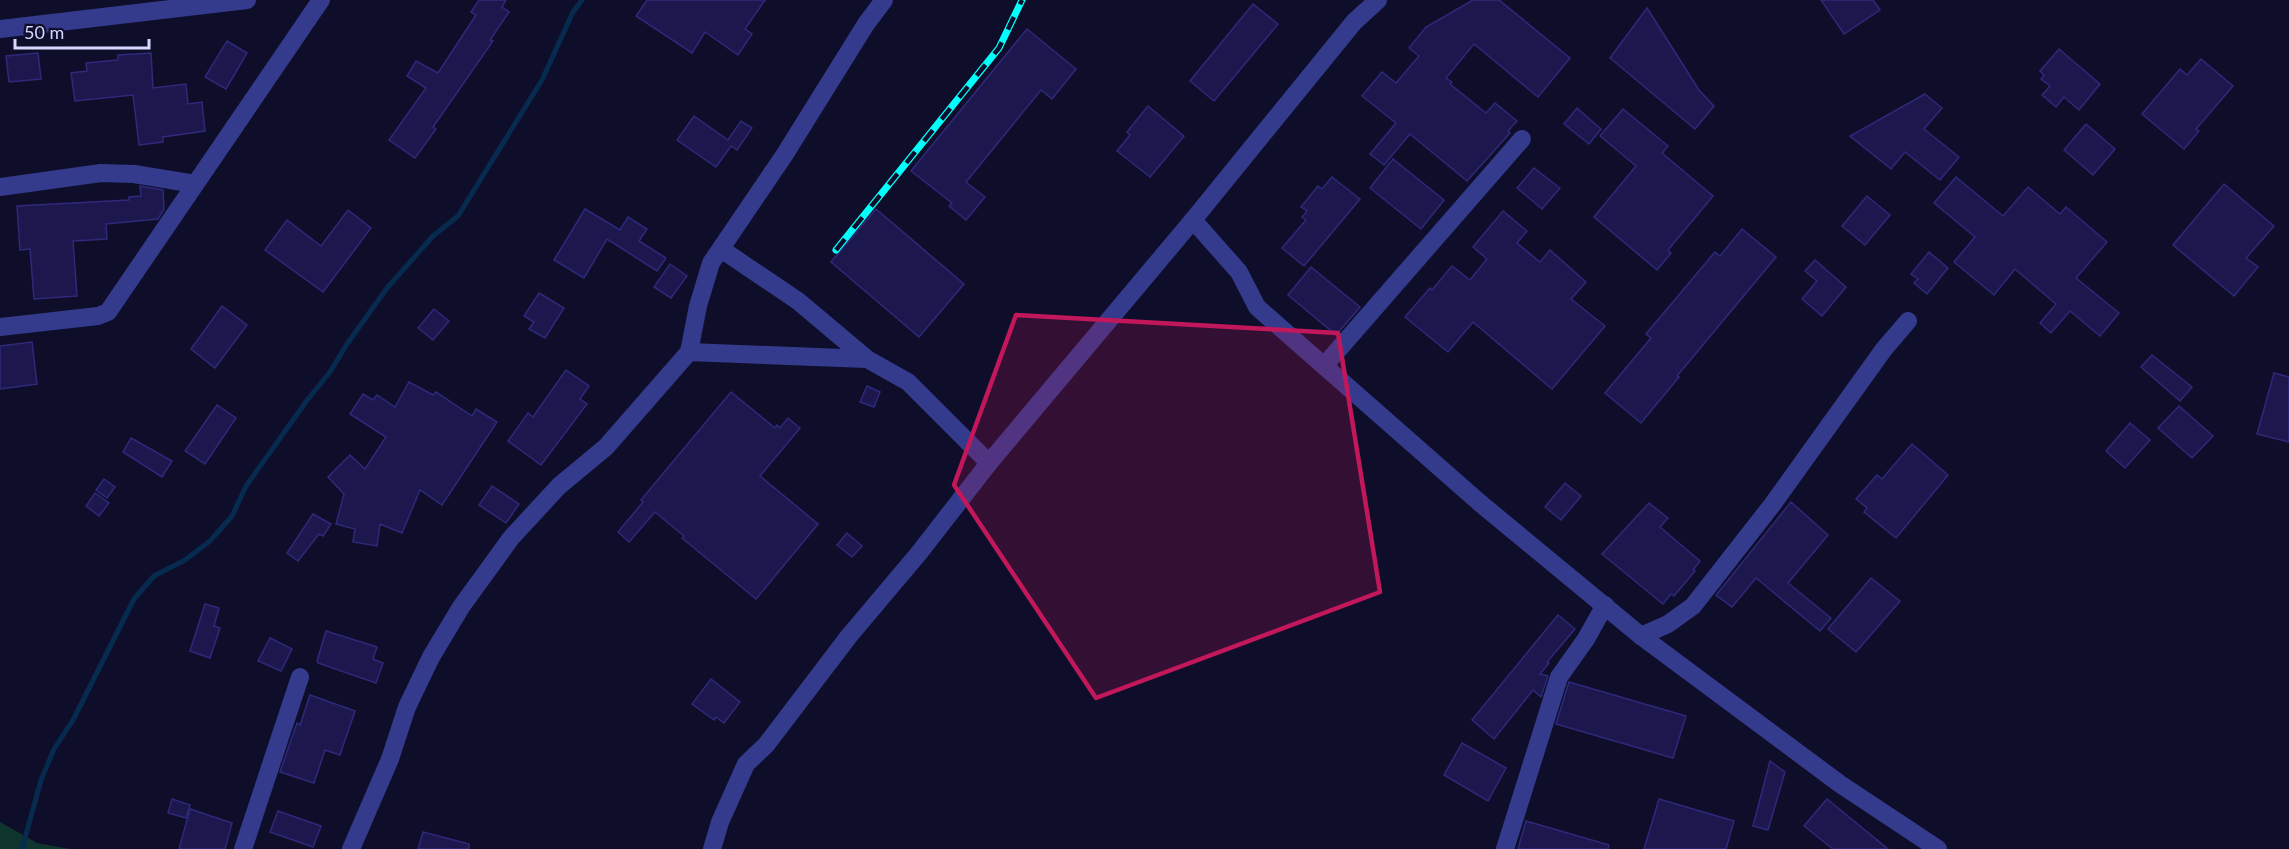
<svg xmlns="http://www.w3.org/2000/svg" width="2289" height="849" font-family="Lato,sans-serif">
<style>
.green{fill:#10352f}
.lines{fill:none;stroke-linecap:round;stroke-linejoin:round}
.stream{stroke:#072a4f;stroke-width:5}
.building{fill:#1c184d;stroke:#2f287b;stroke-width:1.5}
.minor{stroke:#343b8d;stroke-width:18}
.rail-casing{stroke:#03fffb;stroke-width:7}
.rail{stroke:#0f0e2a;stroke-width:4.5;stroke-dasharray:14;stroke-linecap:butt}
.marked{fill:#c2185b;fill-opacity:0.2;stroke:#c2185b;stroke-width:4.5;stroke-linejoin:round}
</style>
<rect width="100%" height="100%" fill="#0f0e2a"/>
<path class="green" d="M0 822 37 843 70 849H0Z"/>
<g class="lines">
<path class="stream" d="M22 849 41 780 54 749 73 720 134 599 154 576 185 560 210 541 232 516 246 486 308 399 330 372 347 344 387 288 433 236 458 216 542 80 573 12 582 0"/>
</g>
<g class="building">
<path d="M479 0H506L502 7 509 12 490 40 493 41 433 127 436 129 415 158 389 140 426 88 407 76 416 61 438 73 476 15 471 12Z"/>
<path d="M647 0H765L745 29 752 34 738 55 705 32 692 53 636 16Z"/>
<path d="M1473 0H1499L1570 58 1538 97 1474 44 1446 78 1452 82 1450 84 1486 113 1495 103 1517 121 1508 131 1510 133 1467 181 1410 134 1384 165 1370 154 1396 123 1362 96 1382 72 1396 83 1419 56 1409 48 1426 27Z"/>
<path d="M1821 0H1873L1880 10 1844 34Z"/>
<path d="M1253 4 1278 24 1214 101 1190 81Z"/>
<path d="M1647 8 1699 90 1714 106 1695 129 1610 58Z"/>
<path d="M1027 29 1076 69 1052 99 1041 90 966 182 985 197 966 220 949 206 952 203 911 171Z"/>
<path d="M227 41 247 53 226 89 205 77Z"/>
<path d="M2059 49 2100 84 2079 110 2064 97 2056 107 2042 95 2050 86 2041 79 2044 75 2040 71Z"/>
<path d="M38 53 41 79 9 82 6 56Z"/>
<path d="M151 53 153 88 186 84 188 104 202 102 205 131 163 137V142L139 145 133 95 75 101 71 73 87 71 86 63 118 60V55Z"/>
<path d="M2201 59 2233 86 2196 129 2199 131 2184 149 2142 114 2180 69 2187 75Z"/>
<path d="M1925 94 1942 108 1924 129 1959 157 1940 180 1905 152 1891 169 1850 136Z"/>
<path d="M1148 106 1184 136 1150 177 1117 151 1130 135 1127 132Z"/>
<path d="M1577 108 1601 129 1589 144 1564 124Z"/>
<path d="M1623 109 1668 146 1662 153 1713 196 1668 250 1671 253 1657 270 1594 217 1636 166 1600 136Z"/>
<path d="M694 116 728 140 741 121 752 128 737 150 731 146 716 167 677 140Z"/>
<path d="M2086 124 2115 149 2093 175 2064 150Z"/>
<path d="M1393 159 1444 200 1421 229 1370 188Z"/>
<path d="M1534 168 1560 188 1542 209 1517 188Z"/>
<path d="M1332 177 1360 199 1304 266 1282 248 1306 220 1302 217 1307 211 1301 207 1318 186 1322 189Z"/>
<path d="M1956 177 2003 216 2028 187 2060 214 2066 207 2107 242 2076 278 2119 313 2100 336 2070 311 2051 333 2040 323 2056 304 2015 269 1994 295 1954 262 1975 237 1934 203Z"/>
<path d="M2224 184 2274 226 2246 258 2258 267 2234 296 2173 245Z"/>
<path d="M140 186 163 190 164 209 158 219 106 224 107 239 73 241 77 296 34 299 30 249 20 250 17 206 129 200V197L141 196Z"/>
<path d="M1867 196 1890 215 1865 245 1842 226Z"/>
<path d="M585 209 620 230 628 217 647 229 639 241 666 258 657 271 607 239 584 278 554 260Z"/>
<path d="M876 209 964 284 919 337 831 262Z"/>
<path d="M348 210 371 228 323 292 265 250 287 220 321 246Z"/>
<path d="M1503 211 1527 231 1517 243 1540 262 1550 250 1586 282 1571 299 1605 326 1552 389 1473 322 1448 352 1405 317 1430 288 1432 290 1452 266 1470 280 1487 259 1473 247Z"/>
<path d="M1742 229 1776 257 1677 376 1679 377 1641 423 1605 393 1651 338 1646 334 1715 252 1720 256Z"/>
<path d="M1929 252 1948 268 1927 294 1914 283 1918 279 1911 274Z"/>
<path d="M1815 260 1846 287 1822 316 1802 299 1817 281 1805 271Z"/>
<path d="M670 264 687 276 671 298 654 287Z"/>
<path d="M1311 267 1360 307 1336 335 1288 295Z"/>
<path d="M539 293 564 308 545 338 529 329 534 322 524 316Z"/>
<path d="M222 306 247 325 215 368 191 349Z"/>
<path d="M434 309 449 321 433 340 418 328Z"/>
<path d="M32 342 37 384 0 389V346Z"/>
<path d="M2152 355 2192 387 2180 401 2141 367Z"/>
<path d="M566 370 589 386 580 399 587 404 541 465 508 441 528 413 533 417Z"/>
<path d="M2274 373 2289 377V442L2257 434Z"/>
<path d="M409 382 433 395 436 392 472 416 476 409 497 422 442 505 420 490 402 533 380 524 377 546 353 542 355 529 336 524 344 494 328 477 350 455 365 469 386 437 350 414 363 394 373 400 377 395 395 407Z"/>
<path d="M867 386 880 392 874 407 860 402Z"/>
<path d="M731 392 775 428 777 425 780 428 788 418 800 428 760 476 818 524 756 599 682 538 684 536 655 512 629 542 618 532 643 502 641 500Z"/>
<path d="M217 405 236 418 205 464 185 451Z"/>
<path d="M2179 406 2213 436 2192 458 2158 428Z"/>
<path d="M2130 423 2150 440 2125 468 2106 451Z"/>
<path d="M131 438 172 461 162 477 123 452Z"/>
<path d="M1912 444 1948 475 1896 538 1864 512 1867 508 1856 499 1877 475 1882 479Z"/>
<path d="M104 479 115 487 107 498 96 490Z"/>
<path d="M1565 483 1581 496 1561 520 1545 507Z"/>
<path d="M492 486 519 504 506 523 479 505Z"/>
<path d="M95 493 109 503 99 516 86 506Z"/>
<path d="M1791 502 1828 535 1788 583 1831 618 1820 631 1756 578 1732 607 1716 595Z"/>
<path d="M1649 503 1668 518 1660 527 1700 561 1693 570 1695 571 1674 596 1671 594 1663 604 1602 554Z"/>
<path d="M313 514 331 524 323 536 319 534 298 561 287 553Z"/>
<path d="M847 533 862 546 852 557 837 545Z"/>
<path d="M1871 578 1900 601 1856 652 1828 629Z"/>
<path d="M205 604 219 608 214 626 220 628 210 658 190 651Z"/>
<path d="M1558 615 1575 629 1547 662 1549 663 1540 674 1548 676 1541 697 1533 690 1494 739 1472 720Z"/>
<path d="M326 631 377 647 373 659 383 663 376 683 318 663 317 661Z"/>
<path d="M270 638 292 649 281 671 258 661Z"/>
<path d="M711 679 740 702 724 723 716 717 714 720 692 704Z"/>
<path d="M1569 682 1686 716 1673 758 1556 724Z"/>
<path d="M310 695 355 711 340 755 325 750 314 783 280 772 297 723 300 725Z"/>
<path d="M1462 743 1506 768 1488 801 1444 775Z"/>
<path d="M1770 761 1785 772 1768 830 1753 826Z"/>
<path d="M172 799 190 805 186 818 168 813Z"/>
<path d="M1659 799 1734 821 1726 849H1644Z"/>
<path d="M1827 799 1888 849H1833L1804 826Z"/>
<path d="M190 809 232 823 225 849H179Z"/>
<path d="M278 811 321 826 313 847 270 832Z"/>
<path d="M1526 821 1609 845 1608 849H1518Z"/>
<path d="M423 832 469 844V849H418Z"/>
</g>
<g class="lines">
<g class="minor">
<path d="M0 29 247 0"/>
<path d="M0 187 101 173 134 174 195 184"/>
<path d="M1193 220 1239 272 1257 307 1480 503 1641 636 1840 784 1938 849"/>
<path d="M721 249 798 301 867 359 908 382 989 463"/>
<path d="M0 327 98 316 108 312 321 0"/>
<path d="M689 352 867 359"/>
<path d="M1324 366 1522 139"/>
<path d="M1641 636 1668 624 1693 606 1772 505 1884 349 1908 321"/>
<path d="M243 849 300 677"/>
<path d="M351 849 390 759 407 707 431 657 461 607 511 538 559 486 606 447 689 352 698 306 711 263 785 154 866 24 884 0"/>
<path d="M712 849 720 822 746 764 766 745 849 636 919 553 989 463 1193 220 1354 22 1378 0"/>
<path d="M1505 849 1559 677 1586 639 1605 605"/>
</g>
<defs>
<path id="rail" d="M836 250 999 48 1022 0"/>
</defs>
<use href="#rail" class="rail-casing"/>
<use href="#rail" class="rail"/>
</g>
<path class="marked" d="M1016 315 1338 333 1380 592 1096 698 954 485Z"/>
<path d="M15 39v9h134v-9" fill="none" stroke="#d7d7ff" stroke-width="3"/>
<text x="24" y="39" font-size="18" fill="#d7d7ff" stroke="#0f0e2a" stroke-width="4.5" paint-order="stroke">50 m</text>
</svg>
